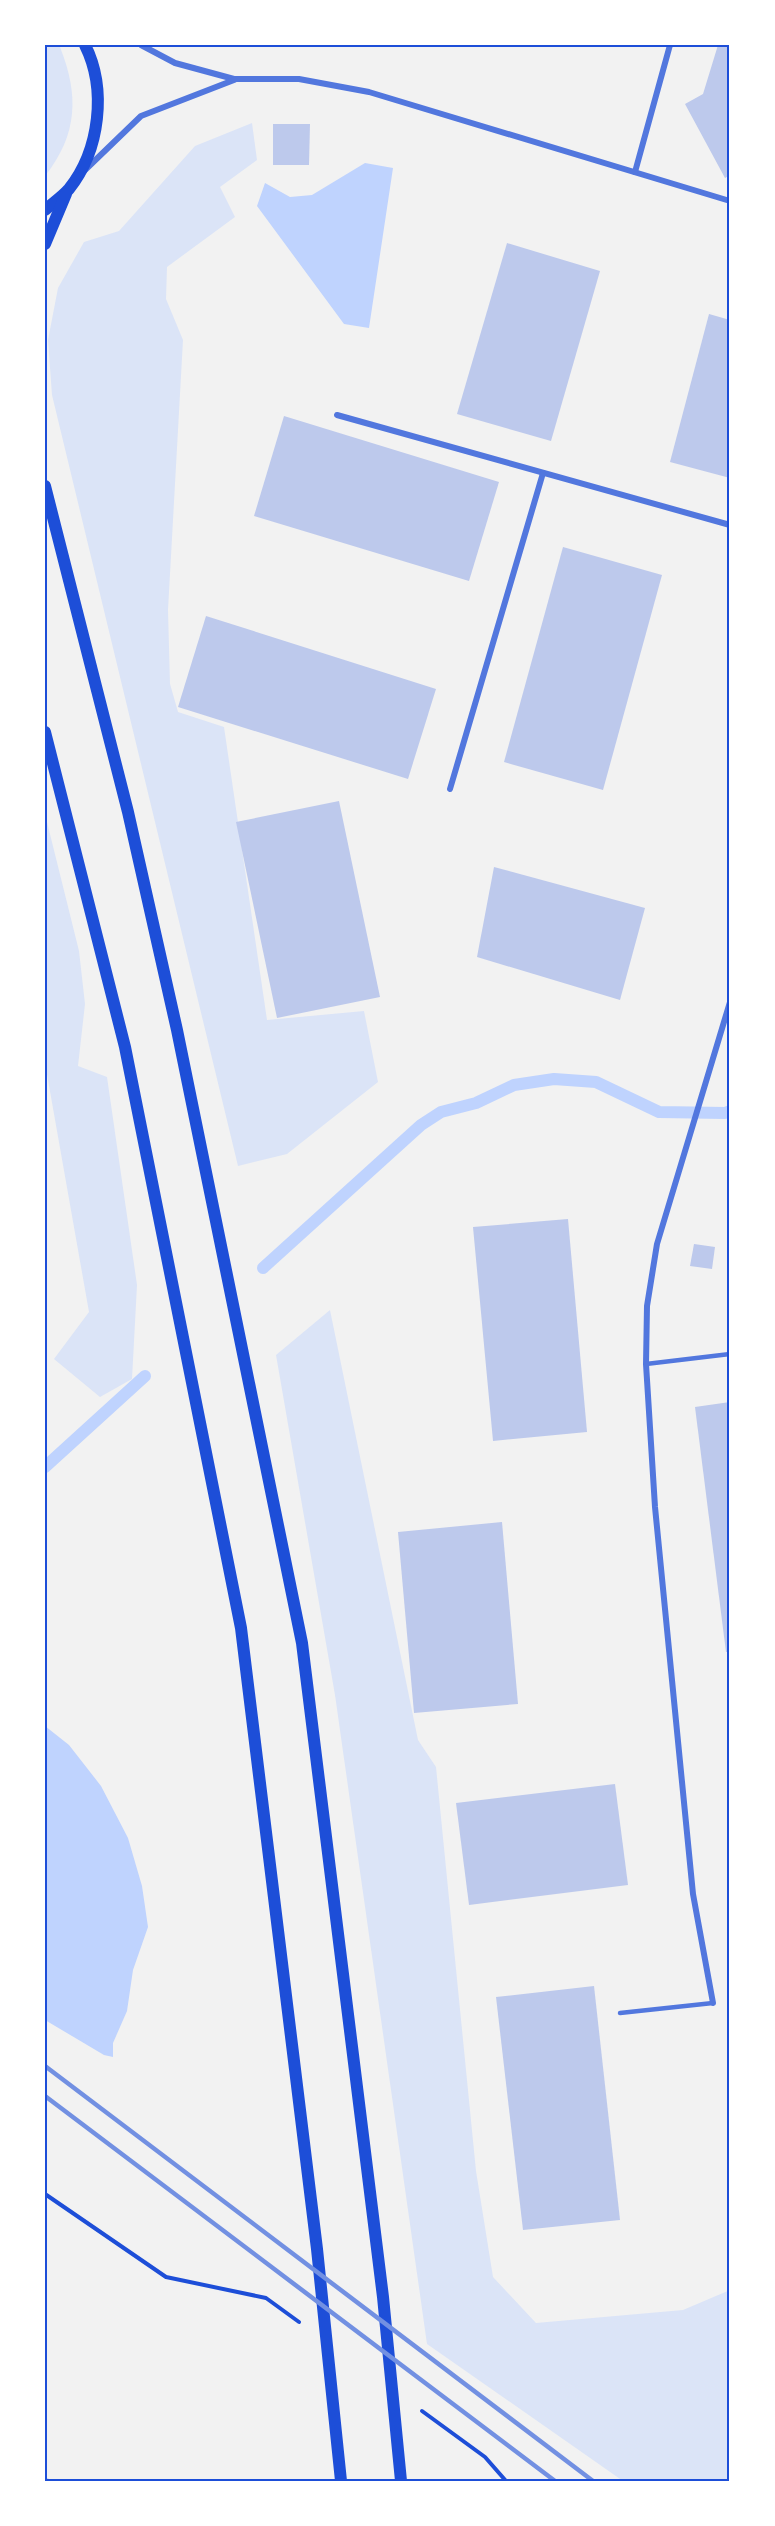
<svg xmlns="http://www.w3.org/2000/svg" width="775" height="2526" font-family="'DM Sans',sans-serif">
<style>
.green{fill:#dbe4f7}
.water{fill:#bfd3fe}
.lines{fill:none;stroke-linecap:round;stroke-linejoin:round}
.stream{stroke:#bfd3fe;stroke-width:12}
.building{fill:#bdc9ec}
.path{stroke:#1d4ed8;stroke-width:4}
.service{stroke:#5277de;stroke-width:4.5}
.minor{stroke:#5277de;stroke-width:6}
.secondary{stroke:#1d4ed8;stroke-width:12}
.rail{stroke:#7290e2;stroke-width:4.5}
.neatline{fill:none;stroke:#1d4ed8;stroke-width:2}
</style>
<rect width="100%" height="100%" fill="#f2f2f2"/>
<g class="green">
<path d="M45 45 60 47C79 95 78 134 45 176Z"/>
<path d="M252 123 257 160 220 187 235 217 167 267 166 299 183 340 168 610 170 684 178 712 224 727 267 1020 364 1011 378 1082 287 1154 238 1166 52 395 48 340 58 288 84 242 119 231 195 146Z"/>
<path d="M45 814 79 951 85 1004 78 1066 107 1077 137 1285 132 1379 100 1397 54 1359 89 1312 45 1063Z"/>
<path d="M330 1310 418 1740 436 1767 476 2171 493 2277 536 2323 683 2310 730 2290V2481H623L427 2344 335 1695 276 1355Z"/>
</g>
<g class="water">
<path d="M365 163 393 168 369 328 344 324 257 206 265 183 290 197 312 195Z"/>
<path d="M45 1726 69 1745 101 1786 128 1838 142 1886 148 1927 133 1970 127 2011 113 2043V2057L104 2055 45 2020Z"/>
</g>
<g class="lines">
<g class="stream">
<path d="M263 1268 421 1125 441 1112 476 1103 514 1085 554 1079 596 1082 659 1112 725 1113 730 1111"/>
<path d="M45 1467 145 1376"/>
</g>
</g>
<g class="building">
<path d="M718 45H730V175L725 178 685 104 703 94Z"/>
<path d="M273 124H310L309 165H273Z"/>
<path d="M507 243 600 271 551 441 457 414Z"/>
<path d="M709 314 730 320V478L670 462Z"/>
<path d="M284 416 499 482 469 581 254 516Z"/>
<path d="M563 547 662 575 603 790 504 762Z"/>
<path d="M206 616 436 689 408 779 178 707Z"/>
<path d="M339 801 380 997 277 1018 236 822Z"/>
<path d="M494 867 645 908 620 1000 477 957Z"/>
<path d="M568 1219 587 1432 493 1441 473 1227Z"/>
<path d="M694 1244 715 1247 712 1269 690 1266Z"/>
<path d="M730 1402V1652H726L695 1407Z"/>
<path d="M502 1522 518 1704 414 1713 398 1532Z"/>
<path d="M615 1784 628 1885 469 1905 456 1803Z"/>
<path d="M594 1986 620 2220 523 2230 496 1997Z"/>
</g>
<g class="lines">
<g class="path">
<path d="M45 2194 166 2277 266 2298 299 2322"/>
<path d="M422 2411 485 2457 506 2481"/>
</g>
<g class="service">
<path d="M646 1364 730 1354"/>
<path d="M620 2013 713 2003"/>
<path d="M45 2481H48"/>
</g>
<g class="minor">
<path d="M141 45 175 63 234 79H299L369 92 730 201"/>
<path d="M84 171 141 116 234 80"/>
<path d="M635 172 670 45"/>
<path d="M337 415 730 525"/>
<path d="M450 789 543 473"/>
<path d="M713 2003 693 1894 655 1507 646 1364 647 1306 657 1244 730 1002"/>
</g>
<g class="secondary">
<path d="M45 210C53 203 62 197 69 189 100 150 107 89 85 45"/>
<path d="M45 244 66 194"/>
<path d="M45 486 128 812 177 1030 302 1643 383 2297 401 2481"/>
<path d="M45 732 125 1047 241 1628 317 2249 341 2481"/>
</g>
<g class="rail">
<path d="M45 2066 593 2481"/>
<path d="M45 2096 555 2481"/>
</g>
</g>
<rect width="775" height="2526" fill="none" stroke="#ffffff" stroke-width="93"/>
<rect x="46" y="46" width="682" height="2434" class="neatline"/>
</svg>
